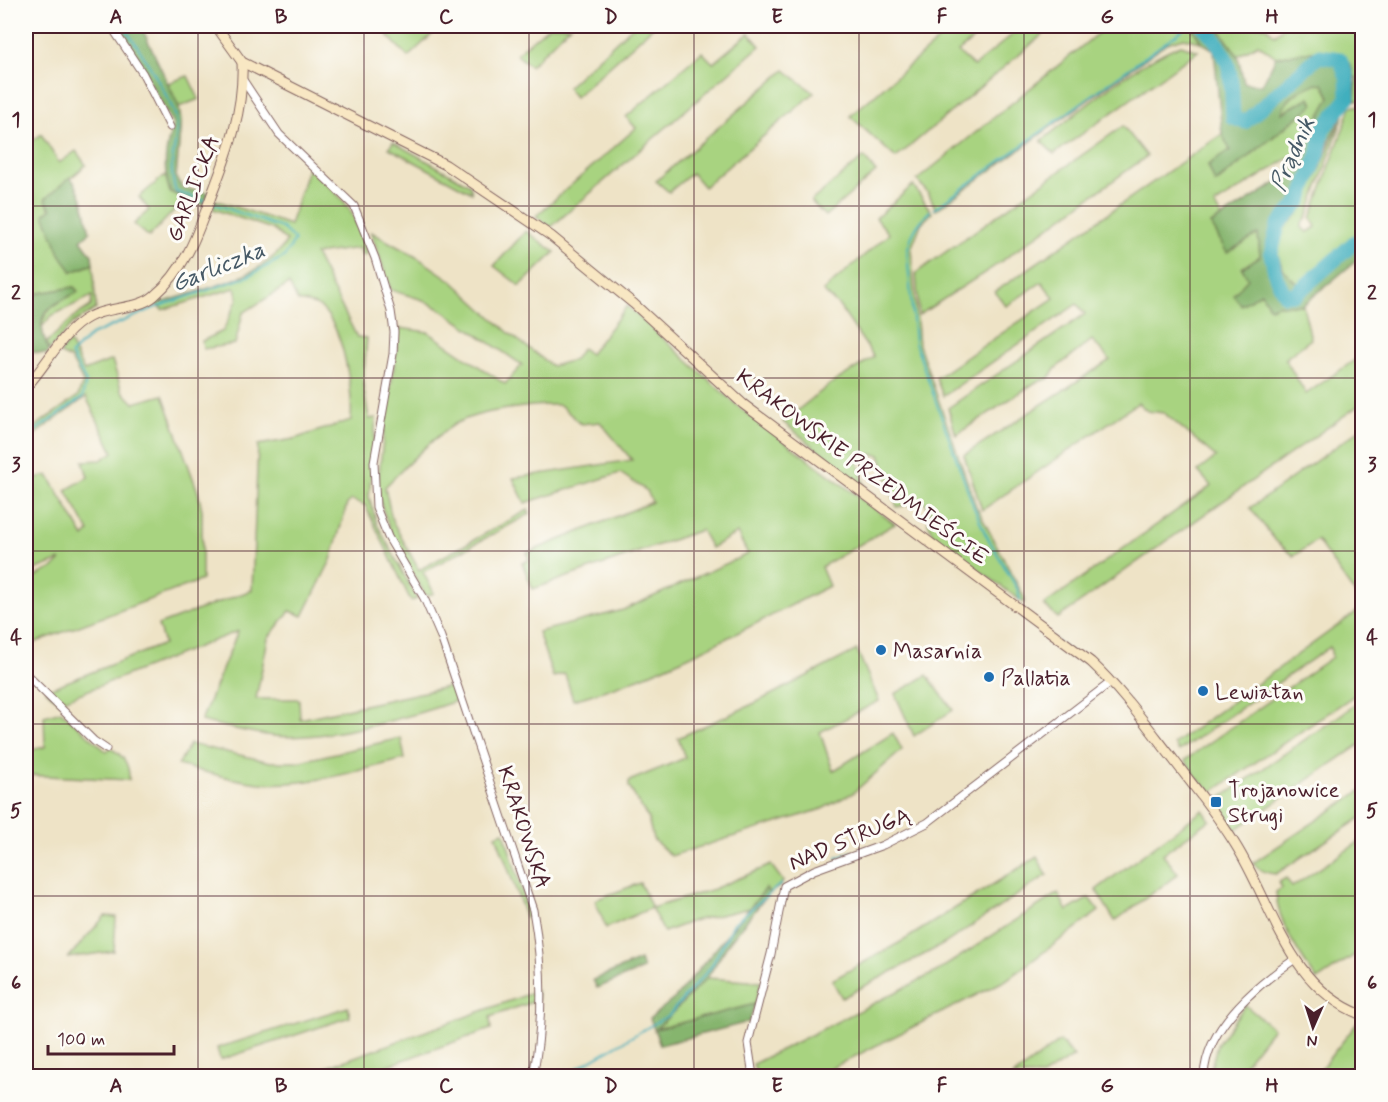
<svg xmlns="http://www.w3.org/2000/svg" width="1388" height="1102" font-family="Mynerve,sans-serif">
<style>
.green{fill:#a8d380;stroke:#797956;stroke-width:1.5}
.forest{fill:#86b56e;stroke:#686a4c;stroke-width:1.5}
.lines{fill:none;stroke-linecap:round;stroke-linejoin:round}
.stream{stroke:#41afbe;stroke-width:2}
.river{stroke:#41afbe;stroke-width:15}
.street-casing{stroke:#836461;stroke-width:9}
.secondary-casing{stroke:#836461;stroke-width:11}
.street{stroke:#fff;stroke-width:7}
.secondary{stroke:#f8e7c3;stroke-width:9}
.grid{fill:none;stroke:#4a1f2b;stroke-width:1.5;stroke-opacity:0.55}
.poi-dot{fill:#1f6fb2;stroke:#fdfcf7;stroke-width:2}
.labels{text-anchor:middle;stroke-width:6;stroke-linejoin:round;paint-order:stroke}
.street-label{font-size:22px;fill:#4a1f2b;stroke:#fdfcf7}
.poi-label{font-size:22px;fill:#4a1f2b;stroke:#fdfcf7;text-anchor:start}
.water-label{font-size:24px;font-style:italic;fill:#465966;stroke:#fdfcf7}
.neatline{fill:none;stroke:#4a1f2b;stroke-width:2}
.grid-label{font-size:20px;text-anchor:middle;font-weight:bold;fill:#4a1f2b}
</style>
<rect width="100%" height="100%" fill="#fdfcf7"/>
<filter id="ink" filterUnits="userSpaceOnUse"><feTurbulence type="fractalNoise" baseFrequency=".0167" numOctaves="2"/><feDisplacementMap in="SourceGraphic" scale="12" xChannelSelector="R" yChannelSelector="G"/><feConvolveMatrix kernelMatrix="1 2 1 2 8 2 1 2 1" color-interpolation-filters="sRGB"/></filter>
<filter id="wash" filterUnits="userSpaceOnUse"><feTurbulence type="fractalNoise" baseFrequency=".008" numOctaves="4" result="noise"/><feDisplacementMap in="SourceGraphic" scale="24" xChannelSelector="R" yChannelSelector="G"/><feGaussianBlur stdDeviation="1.35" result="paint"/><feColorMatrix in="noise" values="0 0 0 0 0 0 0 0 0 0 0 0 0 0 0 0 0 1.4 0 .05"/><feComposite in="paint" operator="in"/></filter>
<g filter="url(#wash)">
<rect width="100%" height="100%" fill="#eee3c6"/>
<g class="green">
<path d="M398 26H441L408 57 387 35Z"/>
<path d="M549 26H570L530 66 516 54Z"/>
<path d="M633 26H654L575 97 567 87Z"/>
<path d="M955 26H989L958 52 974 66 1023 26H1053L896 158 850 116Z"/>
<path d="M1107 26H1191L1201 42 1184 38 1167 43 936 210 929 194 917 180Z"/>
<path d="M1217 26H1265L1275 35 1284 26H1362V101L1355 100 1357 78 1312 51 1276 57 1258 44 1238 56Z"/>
<path d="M749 33 760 46 551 227 536 216 636 128 626 117 702 52 713 63Z"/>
<path d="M1181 45 1198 51 1054 154 1041 141C1082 110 1134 63 1181 45Z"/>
<path d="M785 70 814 93 704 187 692 173 669 192 656 181Z"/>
<path d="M188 76 199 99 179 107 168 83Z"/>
<path d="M1323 83 1330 98 1300 151 1214 205 1222 217 1211 224 1258 233 1260 256 1242 268 1248 279 1241 305 1261 293 1277 305H1303L1311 339 1285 359 1306 394 1362 355V403L1058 618 1044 605 1211 486 1198 471 1216 457 1164 413 1147 411 1138 403 982 510 964 455 1110 360 1092 340 1056 368 1048 379 1036 382 956 435 948 408 1085 314 1077 304 943 396 936 378 1054 298 1042 282 1006 306 995 292 1222 134 1231 150 1208 165 1216 183 1313 105 1310 97 1281 113C1288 96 1305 85 1323 83Z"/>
<path d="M1362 105V236C1339 250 1322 270 1299 284 1284 276 1275 258 1278 241 1281 226 1292 223 1299 212 1318 182 1327 146 1344 115L1307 218 1302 223V228L1308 232 1316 227 1311 218 1351 107Z"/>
<path d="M1123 126 1147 156 992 268 919 315 916 273Z"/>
<path d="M26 130 34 140 41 134 59 163 76 151 86 165 46 199 72 272 93 264 96 309 73 323 49 350 46 343 74 317 91 306 92 296 51 316 40 329C44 307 61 302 78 291L74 287 34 294 26 300Z"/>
<path d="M393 142 470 185 472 193 389 148Z"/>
<path d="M864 157 876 172 825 216 811 201Z"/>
<path d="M308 168C346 201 353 206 367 254L362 256 360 248 315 254 357 337 367 338 363 384 369 419 376 418 369 497 377 524 417 599 411 601 365 505 352 500 347 504 331 560 303 616 290 611 268 638 256 699H299L300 719 452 686 456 701C407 718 325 741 274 736 249 733 225 727 201 721L238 631 59 702 46 690 164 644 158 625 252 590 258 445 294 439 351 420C353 391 344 332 324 311 319 304 307 303 298 301L289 284 243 313 235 344 203 349 202 341 223 331 238 298 235 288 162 310 155 302 159 299 164 302C204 288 263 279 287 241L272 229 213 209 215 200 290 225Z"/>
<path d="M165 175 170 192 185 199 149 237 134 224 149 210 139 197Z"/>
<path d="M913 185 932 213 921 224 911 249 919 345 976 506 1025 599 1024 603 933 536 928 522 931 514 925 502 897 507 880 455 856 453 865 488 783 422 829 385 874 357 839 306 823 291 889 234 876 218Z"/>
<path d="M526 231 555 252 520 286 494 266Z"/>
<path d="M371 232 418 258 452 281 509 333 552 366 574 360 582 348 590 354 627 306 741 409 895 524 821 567 829 586C746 628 664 675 573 700L565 674 553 677 538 632 623 610 748 554 737 533 711 548 701 530 533 589 522 563 529 560 527 553 652 502 647 491 620 473 525 503 513 478 632 460 600 422 581 424 560 405C535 404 477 411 455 424 429 441 407 465 385 487L392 520 419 570 528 510 530 514 423 572 434 593 426 596 392 536 379 498 378 482 385 424 400 328 428 332 505 384 522 365 440 309 423 300 391 290Z"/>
<path d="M69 341 84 371 112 360 122 391 134 403 163 395 198 492 202 510V580L26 646V581L53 568 61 560 26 573V480L48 475 84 537 89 532 66 490 88 477 83 461 101 460 113 452 86 397 26 441V433L78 396 83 382 71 359 60 354Z"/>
<path d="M1362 428V604L1317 540 1294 556 1276 541 1250 508Z"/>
<path d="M1362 608V690L1212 792 1197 778 1185 760 1332 657 1330 647 1179 751 1174 744Z"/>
<path d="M857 650 879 701 820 732 833 771 893 733 902 750 853 793 822 809 671 856 653 839 648 818 629 787V781L685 758 678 738 755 703Z"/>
<path d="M927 675 953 710 914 736 895 694Z"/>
<path d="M1362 700V743L1235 830 1218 800Z"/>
<path d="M61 711 107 752 110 748C123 755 130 764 129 780L26 775V751L45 747 44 716Z"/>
<path d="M401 738 405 759C358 770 308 787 260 783 232 780 205 772 178 765L190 744 271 762H297Z"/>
<path d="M1362 790V817L1276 874C1266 873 1259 871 1253 863Z"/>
<path d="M1203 810 1210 820 1163 854 1178 874 1115 921 1096 890Z"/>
<path d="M504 832 530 917 526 918 496 835Z"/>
<path d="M1362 840V950L1317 980C1300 955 1277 922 1276 892L1282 888 1279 882 1286 878 1292 887Z"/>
<path d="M1037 857 1047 875 944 944 842 998 832 980 906 939Z"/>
<path d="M771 865 783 881 781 886 769 893 766 889 750 908 693 921 664 932 651 908 606 928 595 900 640 883 652 908 711 890Z"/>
<path d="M1058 893 1067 911 1089 898 1099 911 1006 980 816 1076H757L753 1064 936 972Z"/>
<path d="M105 916 116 917 114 951 68 958Z"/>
<path d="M707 978 761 982 755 1004 655 1030Z"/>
<path d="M537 991 538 1000 490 1017 491 1029 358 1076H302Z"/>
<path d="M1245 1005 1273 1028 1235 1076H1209L1217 1045Z"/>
<path d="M348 1007 350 1017 220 1060 217 1048Z"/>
<path d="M1359 1021 1362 1022V1055L1344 1076H1315Z"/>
<path d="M1060 1041 1074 1056 1042 1076H1013Z"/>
</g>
<g class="forest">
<path d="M115 26H141L179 107 181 121 176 178 183 188 209 193 203 205 170 192C162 167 165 150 173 125L124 35Z"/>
<path d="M1191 26H1217L1238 56 1244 83 1262 85 1276 57C1321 50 1359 36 1355 100 1335 114 1314 186 1299 211 1292 223 1282 226 1278 241 1275 258 1284 276 1299 284 1323 271 1339 249 1362 236V256L1303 305H1277L1270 308 1261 293 1241 305 1233 295 1248 279 1242 268 1260 256 1258 234 1227 253 1211 224 1291 174 1300 151 1330 97 1323 83C1306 85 1286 96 1282 113L1310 97 1313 105 1215 183 1208 165 1230 150 1222 134 1214 50 1201 42Z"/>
<path d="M70 177C83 192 85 212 90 232L81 240 92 255 93 264 72 272 60 254 44 214 51 209 45 199Z"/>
<path d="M74 287 78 292C46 309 32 312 49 350L47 354 26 351V300L34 294Z"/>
<path d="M766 888 769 893 730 941 707 978 656 1029 755 1004 749 1022 660 1045 650 1018 675 998Z"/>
<path d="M640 960 643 969 597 988 593 980Z"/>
</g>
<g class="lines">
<g class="stream">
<path d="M122 26C133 36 177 109 177 123 177 152 166 160 176 192L206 201"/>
<path d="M934 209 1188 26"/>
<path d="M930 211C917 224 910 235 907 253L915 343 973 505 985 533 1018 590 1020 600"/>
<path d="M26 437 82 398 86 382 71 354 91 335 154 308 246 277 284 257 295 240 282 228 212 203"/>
<path d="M1023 617 1074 655"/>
<path d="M837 858 852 852"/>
<path d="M564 1076 669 1015 711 967 734 923 781 884"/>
</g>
<path class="river" d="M1203 26C1234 57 1231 77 1233 118L1245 122 1319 56 1340 59 1347 77 1348 98 1323 129 1318 154 1300 201 1278 225 1271 254 1276 277 1285 295 1296 294 1355 242 1362 241"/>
</g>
</g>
<g filter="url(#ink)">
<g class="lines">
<defs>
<g id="street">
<path d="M111 26 143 74 170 127"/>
<path d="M243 80 279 134 354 206 375 258 391 311 394 332 393 354 374 462 376 507 388 537 424 598 441 637 533 910C543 966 544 1021 533 1076"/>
<path d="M26 674 94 741 106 749"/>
<path d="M753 1076 748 1043 771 954 784 886 814 870 883 845 927 823 1111 682"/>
<path d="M1204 1076C1206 1027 1257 985 1295 959"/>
</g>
<g id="secondary">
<path d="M216 26 242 62 446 165 551 236 634 304 743 404 1091 662C1122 691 1147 726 1173 759 1194 787 1217 814 1235 844 1274 906 1287 986 1362 1015"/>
<path d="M26 387C48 364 61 332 89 317 108 306 138 310 154 296 186 269 198 232 212 194 229 150 244 110 242 62"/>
</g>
</defs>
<use href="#street" class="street-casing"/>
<use href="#secondary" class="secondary-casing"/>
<use href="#street" class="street"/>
<use href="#secondary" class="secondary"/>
</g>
</g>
<path class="grid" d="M198 26V1076M364 26V1076M529 26V1076M694 26V1076M859 26V1076M1024 26V1076M1190 26V1076M26 206H1362M26 378H1362M26 551H1362M26 724H1362M26 896H1362"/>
<g class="poi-dot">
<circle cx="881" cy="650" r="6"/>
<circle cx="989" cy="677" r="6"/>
<circle cx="1203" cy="691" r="6"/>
<rect x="1210" y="796" width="12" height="12" rx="3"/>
</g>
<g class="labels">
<g class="street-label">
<text transform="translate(192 188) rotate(-69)" y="8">GARLICKA</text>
<text transform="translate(863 466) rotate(37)" y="8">KRAKOWSKIE PRZEDMIEŚCIE</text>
<text transform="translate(525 827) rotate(72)" y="8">KRAKOWSKA</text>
<text transform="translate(849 838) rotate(-23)" y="8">NAD STRUGĄ</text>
</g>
<g class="poi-label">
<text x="893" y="658">Masarnia</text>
<text x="1001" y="685">Pallatia</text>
<text x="1215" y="699">Lewiatan</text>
<text x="1228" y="797">Trojanowice<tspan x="1228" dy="25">Strugi</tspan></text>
</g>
<g class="water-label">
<text transform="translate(1292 154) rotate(-66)" y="8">Prądnik</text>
<text transform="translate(218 266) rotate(-22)" y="8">Garliczka</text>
</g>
</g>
<rect width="1388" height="1102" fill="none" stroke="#fdfcf7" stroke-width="66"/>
<g transform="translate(1313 1027) rotate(183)" stroke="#fdfcf7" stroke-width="4.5" paint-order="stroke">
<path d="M0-4.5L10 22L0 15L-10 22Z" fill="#4a1f2b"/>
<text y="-9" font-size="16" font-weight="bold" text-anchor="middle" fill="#4a1f2b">N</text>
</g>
<path d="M48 1045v9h126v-9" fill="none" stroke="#4a1f2b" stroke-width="3"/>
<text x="57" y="1045" font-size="18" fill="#4a1f2b" stroke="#fdfcf7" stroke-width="4.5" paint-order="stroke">100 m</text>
<rect x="33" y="33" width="1322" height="1036" class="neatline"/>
<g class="grid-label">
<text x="116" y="23">A</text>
<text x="281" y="23">B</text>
<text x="446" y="23">C</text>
<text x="611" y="23">D</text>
<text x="777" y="23">E</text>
<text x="942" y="23">F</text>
<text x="1107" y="23">G</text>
<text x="1272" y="23">H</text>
<text x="16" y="126">1</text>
<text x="1372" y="126">1</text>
<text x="16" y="299">2</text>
<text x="1372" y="299">2</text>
<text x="16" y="471">3</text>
<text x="1372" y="471">3</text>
<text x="16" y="644">4</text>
<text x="1372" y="644">4</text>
<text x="16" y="817">5</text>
<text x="1372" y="817">5</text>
<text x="16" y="989">6</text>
<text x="1372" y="989">6</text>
<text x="116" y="1092">A</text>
<text x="281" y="1092">B</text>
<text x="446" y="1092">C</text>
<text x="611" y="1092">D</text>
<text x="777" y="1092">E</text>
<text x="942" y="1092">F</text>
<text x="1107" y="1092">G</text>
<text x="1272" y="1092">H</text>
</g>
</svg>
